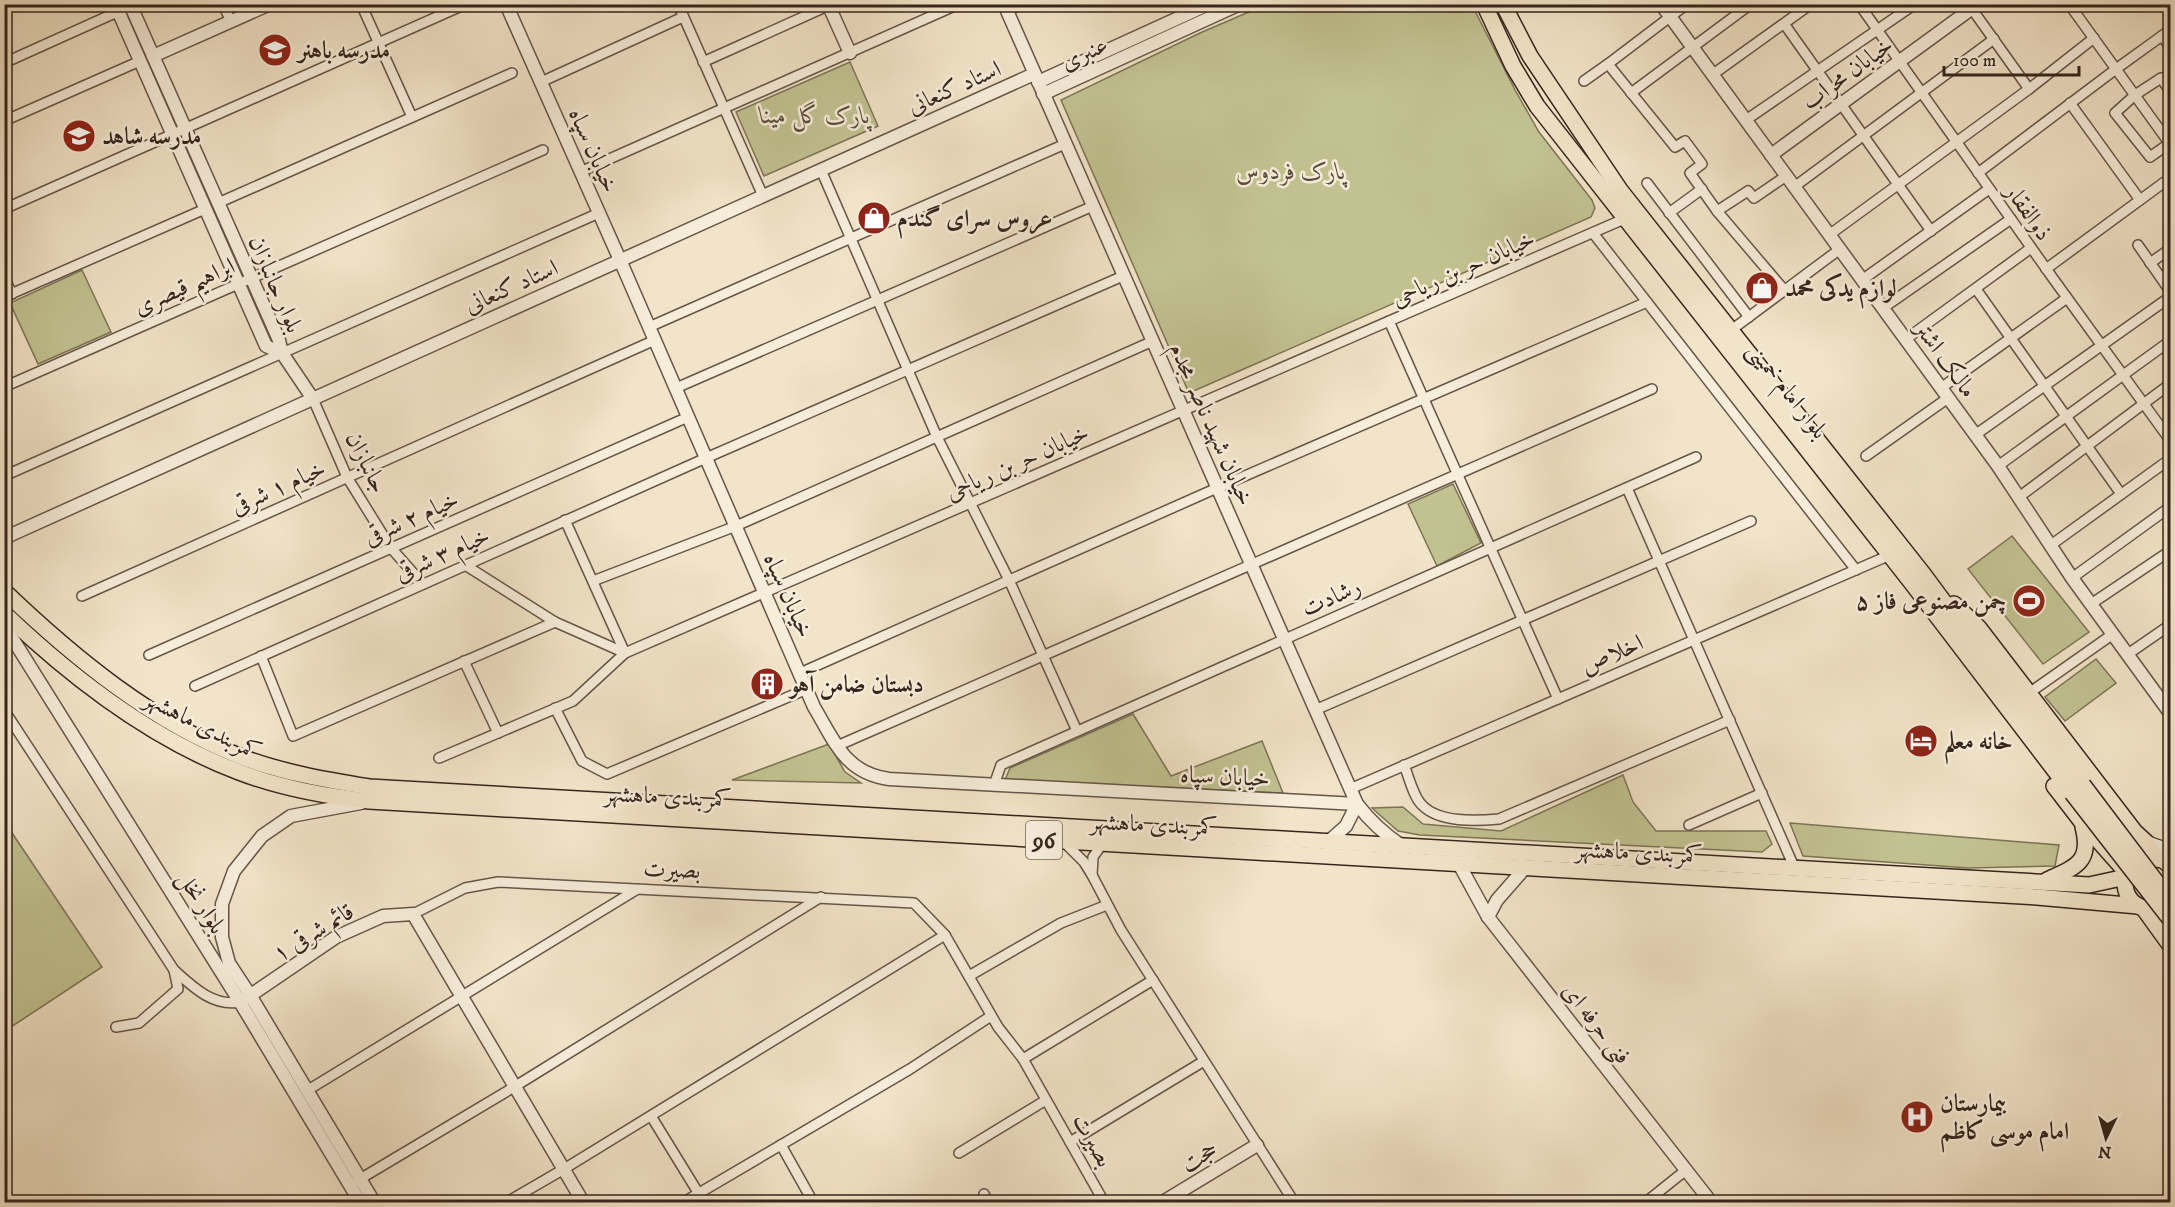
<svg xmlns="http://www.w3.org/2000/svg" width="2175" height="1207" font-family="'IM FELL DW Pica',Amiri,serif">
<style>
.green{fill:#c2c291;stroke:#7c7457;stroke-width:1.5}
.lines{fill:none;stroke-linecap:round;stroke-linejoin:round}
.minor-casing{stroke:#655548;stroke-width:12}
.tertiary-casing{stroke:#655548;stroke-width:15}
.secondary-casing{stroke:#36251d;stroke-width:16}
.primary-casing{stroke:#36251d;stroke-width:18}
.minor{stroke:#f7eddb;stroke-width:9}
.tertiary{stroke:#f7eddb;stroke-width:12}
.secondary{stroke:#f7eddb;stroke-width:14}
.primary{stroke:#f2e4c8;stroke-width:15}
.primary-bridge-casing{stroke:#36251d;stroke-width:18;stroke-linecap:butt}
.primary-bridge{stroke:#f2e4c8;stroke-width:15}
.labels{text-anchor:middle;stroke-width:5;stroke-linejoin:round;paint-order:stroke}
.shield{fill:#f7eddb;stroke:#706156;stroke-width:1.5}
.shield-label{font-size:22px;font-weight:bold;fill:#36251d}
.poi-label{font-size:24px;font-weight:bold;fill:#36251d;stroke:#f7eddb;text-anchor:start}
.street-label{font-size:24px;fill:#36251d;stroke:#f7eddb}
.park-label{font-size:24px;font-style:italic;fill:#594c3a;stroke:#f7eddb}
</style>
<rect width="100%" height="100%" fill="#f2e4c8"/>
<filter id="stains"><feTurbulence type="fractalNoise" baseFrequency=".00333" numOctaves="4"/><feColorMatrix values="0 0 0 0 .2 0 0 0 0 .09 0 0 0 0 .02 0 0 0 .5 -.17"/></filter>
<radialGradient id="worn" r=".72"><stop offset=".6" stop-color="#630" stop-opacity="0"/><stop offset="1" stop-color="#630" stop-opacity=".3"/></radialGradient>
<g class="green">
<path d="M1265 5H1472L1515 90 1539 132 1592 200 1595 208 1591 217 1189 393 1061 100 1200 33Z"/>
<path d="M850 62 878 126 764 176 736 112Z"/>
<path d="M82 270 111 332 38 364 10 303Z"/>
<path d="M1453 484 1481 543 1437 566 1408 504Z"/>
<path d="M2012 536 2089 632 2043 664 1968 569Z"/>
<path d="M2096 659 2116 683 2065 721 2045 697Z"/>
<path d="M1133 714 1171 776 1262 741 1283 793 1005 780 1010 768Z"/>
<path d="M829 744 845 772 861 783 732 780Z"/>
<path d="M1623 775 1633 802 1656 831H1766L1772 844 1762 852 1420 835 1398 831 1372 808 1403 807 1423 824 1501 831Z"/>
<path d="M4 821 102 967 5 1031H4Z"/>
<path d="M1790 823 2059 845 2055 866 1968 868 1803 856Z"/>
</g>
<g class="lines">
<defs>
<g id="minor">
<path d="M223 4 231 22"/>
<path d="M361 4 412 117"/>
<path d="M678 4 763 196"/>
<path d="M1687 4 1608 64 1675 147 1685 141 1702 164 1690 173 1717 211 1785 291"/>
<path d="M1859 4 2052 277 2170 440"/>
<path d="M2069 4 2170 144"/>
<path d="M1972 9 2029 89"/>
<path d="M1007 11 1022 4"/>
<path d="M1785 25 1931 231"/>
<path d="M2162 36 2170 47"/>
<path d="M703 62 832 4"/>
<path d="M4 63 135 4"/>
<path d="M1712 75 1811 4"/>
<path d="M1584 81 1608 64"/>
<path d="M541 82 683 17"/>
<path d="M2170 91 2161 78 2135 95 2115 113 2150 157 2170 143"/>
<path d="M1631 93 1751 4"/>
<path d="M2070 103 2140 200"/>
<path d="M1746 120 1915 4"/>
<path d="M4 121 140 61"/>
<path d="M821 170 937 437 1009 580 1077 731"/>
<path d="M580 172 959 4"/>
<path d="M1978 173 2116 69 2170 30"/>
<path d="M1647 183 1749 317"/>
<path d="M1794 187 1994 39"/>
<path d="M218 203 512 73"/>
<path d="M4 209 466 4"/>
<path d="M1717 211 1748 191 1754 198 1786 176"/>
<path d="M1669 213 1702 189"/>
<path d="M1593 233 1856 570"/>
<path d="M1829 235 2029 89 2094 38"/>
<path d="M2138 245 2170 291"/>
<path d="M2150 263 2170 249"/>
<path d="M2046 269 2170 178"/>
<path d="M4 277 12 294"/>
<path d="M1862 280 1989 189"/>
<path d="M1976 289 2121 494"/>
<path d="M4 297 205 209"/>
<path d="M1883 308 2011 219"/>
<path d="M1389 321 1558 699"/>
<path d="M649 327 1065 144"/>
<path d="M1730 331 1840 249"/>
<path d="M1906 339 2031 248"/>
<path d="M4 387 543 150"/>
<path d="M676 388 1093 206"/>
<path d="M1941 388 2067 298"/>
<path d="M313 399 347 477 391 548 423 584"/>
<path d="M1975 435 2170 297"/>
<path d="M1866 456 1948 398"/>
<path d="M1998 466 2170 341"/>
<path d="M4 476 599 213"/>
<path d="M1627 488 1795 869"/>
<path d="M2019 497 2170 384"/>
<path d="M565 520 625 653"/>
<path d="M2051 545 2170 459"/>
<path d="M465 565 555 622 625 653"/>
<path d="M2072 578 2170 507"/>
<path d="M593 581 736 526 1153 341"/>
<path d="M82 596 655 340"/>
<path d="M2091 604 2170 551"/>
<path d="M2128 654 2170 625"/>
<path d="M149 655 688 417"/>
<path d="M261 656 293 736 555 622"/>
<path d="M464 661 498 733"/>
<path d="M800 673 1217 488 1647 302"/>
<path d="M195 686 706 458 1123 276"/>
<path d="M2029 693 2113 634"/>
<path d="M555 708 582 761 607 774 807 689"/>
<path d="M4 710 174 970 178 989 139 1023 116 1027"/>
<path d="M1315 710 1751 521"/>
<path d="M837 746 1652 389"/>
<path d="M439 758 573 701 625 653 1624 219"/>
<path d="M1404 765C1409 777 1413 796 1422 805 1439 823 1476 821 1499 819L1730 720"/>
<path d="M994 785 1001 765 1696 457"/>
<path d="M1350 789 1890 555"/>
<path d="M1689 825 1762 793"/>
<path d="M1063 841 1084 862 1092 875 1093 857 1103 843"/>
<path d="M1092 875 1121 930 1294 1202"/>
<path d="M413 914 465 888 498 882 914 903 945 935 998 1027 1023 1059 1104 1202"/>
<path d="M174 970C193 987 213 1007 240 1002"/>
<path d="M969 976 1061 923 1107 905"/>
<path d="M1023 1059 1153 980"/>
<path d="M308 1090 636 890"/>
<path d="M651 1116 699 1194"/>
<path d="M1070 1142 1204 1061"/>
<path d="M781 1145 813 1202"/>
<path d="M959 1153 1046 1100"/>
<path d="M355 1182 514 1087 821 897"/>
<path d="M984 1194 988 1202"/>
<path d="M507 1202 564 1169 945 935"/>
<path d="M684 1202 910 1069 991 1016"/>
<path d="M1646 1202 1686 1170"/>
</g>
<g id="tertiary">
<path d="M115 4 266 346 282 353"/>
<path d="M130 4 279 340 282 353 313 399"/>
<path d="M506 4 620 260 814 707C835 742 845 773 889 779L1357 804"/>
<path d="M828 4 850 53"/>
<path d="M1004 4 1357 804C1370 821 1384 834 1402 846"/>
<path d="M1661 4 1998 466 2072 578 2170 713"/>
<path d="M153 56 270 4"/>
<path d="M1038 82 1209 4"/>
<path d="M1043 94 1240 4"/>
<path d="M1771 155 1978 4"/>
<path d="M4 538 1034 74"/>
<path d="M4 625 240 1002 360 1202"/>
<path d="M361 803 291 816 262 836 234 871 222 904V937L229 963 250 995 374 1202"/>
<path d="M1328 842 1346 826 1357 804"/>
<path d="M1459 864 1488 917 1711 1202"/>
<path d="M1488 917 1497 900 1525 868"/>
<path d="M245 999 336 937 383 916 413 914 583 1202"/>
<path d="M1163 1202 1257 1145"/>
</g>
<path id="secondary" d="M2147 843 2170 851"/>
<g id="primary">
<path d="M1484 4 1513 66 1537 106 1911 582 2072 793"/>
<path d="M1503 4 1530 56 1620 190 1924 575 2018 702 2083 785"/>
<path d="M4 591C74 658 153 723 244 758 285 773 327 780 369 787L2089 885 2126 877"/>
<path d="M1954 604 1979 628 2135 832 2147 843 2156 858"/>
<path d="M4 613C71 677 151 739 239 772 281 788 324 796 369 801L2037 897 2138 906"/>
<path d="M2054 786 2081 821 2127 873"/>
<path d="M2149 858 2163 860 2170 866"/>
<path d="M2129 869C2114 898 2146 922 2170 901"/>
<path d="M2047 880C2076 867 2092 862 2083 827"/>
<path d="M2144 909 2170 945"/>
</g>
</defs>
<use href="#minor" class="minor-casing"/>
<use href="#tertiary" class="tertiary-casing"/>
<use href="#secondary" class="secondary-casing"/>
<use href="#primary" class="primary-casing"/>
<use href="#minor" class="minor"/>
<use href="#tertiary" class="tertiary"/>
<use href="#secondary" class="secondary"/>
<use href="#primary" class="primary"/>
<defs>
<g id="primary-bridge">
<path d="M2083 785 2170 900"/>
<path d="M2072 793 2170 919"/>
</g>
</defs>
<use href="#primary-bridge" class="primary-bridge-casing"/>
<use href="#primary-bridge" class="primary-bridge"/>
</g>
<defs>
<symbol id="school-disc" viewBox="-11 -11 22 22"><circle r="9.5" fill="#8f2418" stroke="#f7eddb"/><path d="M0-5L7-2L0 1L-7-2ZM-4 1L0 2.5L4 1V4Q0 6-4 4Z" fill="#fff"/></symbol>
<symbol id="shop-disc" viewBox="-11 -11 22 22"><circle r="9.5" fill="#8f2418" stroke="#f7eddb"/><path d="M-5-2.5h2.3a2.7 3.5 0 0 1 5.4 0H5L5.5 6h-11ZM-1.5-2.5h3a1.5 2.3 0 0 0-3 0Z" fill="#fff"/></symbol>
<symbol id="stadium-disc" viewBox="-11 -11 22 22"><circle r="9.5" fill="#8f2418" stroke="#f7eddb"/><path d="M0-5a6.5 5 0 1 0 0 10a6.5 5 0 1 0 0-10ZM-3.5-1.8h7v3.6h-7Z" fill="#fff"/></symbol>
<symbol id="building-disc" viewBox="-11 -11 22 22"><circle r="9.5" fill="#8f2418" stroke="#f7eddb"/><path d="M-4-6H4V6H1V3H-1V6H-4ZM-2.5-4.3h1.7v1.8h-1.7ZM.8-4.3h1.7v1.8H.8ZM-2.5-1h1.7V.8h-1.7ZM.8-1h1.7V.8H.8Z" fill="#fff"/></symbol>
<symbol id="hotel-disc" viewBox="-11 -11 22 22"><circle r="9.5" fill="#8f2418" stroke="#f7eddb"/><path d="M-6-4.5h1.5V1H6V5H4.5V3h-9V5H-6ZM-4 0a1.8 1.8 0 1 1 3.6 0ZM.5 0V-2.5h3Q6-2.5 6 0Z" fill="#fff"/></symbol>
<symbol id="hospital-disc" viewBox="-11 -11 22 22"><circle r="9.5" fill="#8f2418" stroke="#f7eddb"/><path d="M-5-5h3v3.5h4V-5h3V5h-3V1.5h-4V5h-3Z" fill="#fff"/></symbol>
</defs>
<g fill-rule="evenodd">
<use href="#school-disc" x="256" y="31" width="38" height="38"/>
<use href="#school-disc" x="60" y="117" width="38" height="38"/>
<use href="#shop-disc" x="855" y="199" width="38" height="38"/>
<use href="#shop-disc" x="1743" y="269" width="38" height="38"/>
<use href="#stadium-disc" x="2010" y="582" width="38" height="38"/>
<use href="#building-disc" x="748" y="665" width="38" height="38"/>
<use href="#hotel-disc" x="1902" y="722" width="38" height="38"/>
<use href="#hospital-disc" x="1898" y="1098" width="38" height="38"/>
</g>
<g class="labels">
<rect class="shield" x="1026" y="821" width="36" height="38" rx="4.5"/>
<g class="shield-label">
<text x="1044" y="848">96</text>
</g>
<g class="poi-label">
<text x="298" y="58">مدرسه باهنر</text>
<text x="102" y="144">مدرسه شاهد</text>
<text x="897" y="226">عروس سرای گندم</text>
<text x="1785" y="296">لوازم یدکی محمد</text>
<text x="2006" y="609" text-anchor="end">چمن مصنوعی فاز ۵</text>
<text x="790" y="692">دبستان ضامن آهو</text>
<text x="1944" y="749">خانه معلم</text>
<text x="1940" y="1111">بیمارستان<tspan x="1940" dy="28">امام موسی کاظم</tspan></text>
</g>
<g class="street-label">
<text transform="translate(1084 53) rotate(-25)" y="8">عنبری</text>
<text transform="translate(1847 73) rotate(-36)" y="8">خیابان محراب</text>
<text transform="translate(954 87) rotate(-24)" y="8">استاد کنعانی</text>
<text transform="translate(594 150) rotate(66)" y="8">خیابان سپاه</text>
<text transform="translate(2029 212) rotate(55)" y="8">ذوالفقار</text>
<text transform="translate(1463 268) rotate(-24)" y="8">خیابان حر بن ریاحی</text>
<text transform="translate(276 284) rotate(67)" y="8">بلوار جانبازان</text>
<text transform="translate(184 286) rotate(-24)" y="8">ابراهیم قیصری</text>
<text transform="translate(511 286) rotate(-24)" y="8">استاد کنعانی</text>
<text transform="translate(1946 359) rotate(54)" y="8">مالک اشتر</text>
<text transform="translate(1788 390) rotate(52)" y="8">بلوار امام خمینی</text>
<text transform="translate(1212 424) rotate(66)" y="8">خیابان شهید ناصر مجدم</text>
<text transform="translate(367 462) rotate(63)" y="8">جانبازان</text>
<text transform="translate(1017 462) rotate(-24)" y="8">خیابان حر بن ریاحی</text>
<text transform="translate(278 487) rotate(-24)" y="8">خیام ۱ شرقی</text>
<text transform="translate(411 518) rotate(-24)" y="8">خیام ۲ شرقی</text>
<text transform="translate(442 554) rotate(-24)" y="8">خیام ۳ شرقی</text>
<text transform="translate(789 595) rotate(66)" y="8">خیابان سپاه</text>
<text transform="translate(1331 597) rotate(-24)" y="8">رشادت</text>
<text transform="translate(1612 654) rotate(-24)" y="8">اخلاص</text>
<text transform="translate(203 725) rotate(27)" y="8">کمربندی ماهشهر</text>
<text transform="translate(1225 776) rotate(3)" y="8">خیابان سپاه</text>
<text transform="translate(668 796) rotate(3)" y="8">کمربندی ماهشهر</text>
<text transform="translate(1154 824) rotate(3)" y="8">کمربندی ماهشهر</text>
<text transform="translate(1639 852) rotate(3)" y="8">کمربندی ماهشهر</text>
<text transform="translate(672 869) rotate(2)" y="8">بصیرت</text>
<text transform="translate(202 902) rotate(58)" y="8">بلوار نخل</text>
<text transform="translate(313 932) rotate(-31)" y="8">قائم شرقی ۱</text>
<text transform="translate(1597 1023) rotate(52)" y="8">فنی حرفه ای</text>
<text transform="translate(1093 1140) rotate(60)" y="8">بصیرت</text>
<text transform="translate(1199 1156) rotate(-32)" y="8">حجت</text>
</g>
<g class="park-label">
<text x="815" y="123">پارک گل مینا</text>
<text x="1291" y="179">پارک فردوس</text>
</g>
</g>
<rect width="2175" height="1207" fill="none" stroke="#f2e4c8" stroke-width="24"/>
<rect x="6" y="6" width="2163" height="1195" fill="none" stroke="#36251d" stroke-width="3"/>
<rect x="12" y="12" width="2151" height="1183" fill="none" stroke="#36251d" stroke-width="1.5"/>
<g transform="translate(2106 1138) rotate(185)" stroke="#f7eddb" stroke-width="4.5" paint-order="stroke">
<path d="M0-4.5L10 22L0 15L-10 22Z" fill="#36251d"/>
<text y="-9" font-size="16" font-weight="bold" text-anchor="middle" fill="#36251d">N</text>
</g>
<path d="M1944 66v9h135v-9" fill="none" stroke="#36251d" stroke-width="3"/>
<text x="1953" y="66" font-size="18" fill="#36251d" stroke="#f7eddb" stroke-width="4.5" paint-order="stroke">100 m</text>
<rect width="100%" height="100%" filter="url(#stains)"/>
<rect width="100%" height="100%" fill="url(#worn)"/>
</svg>
